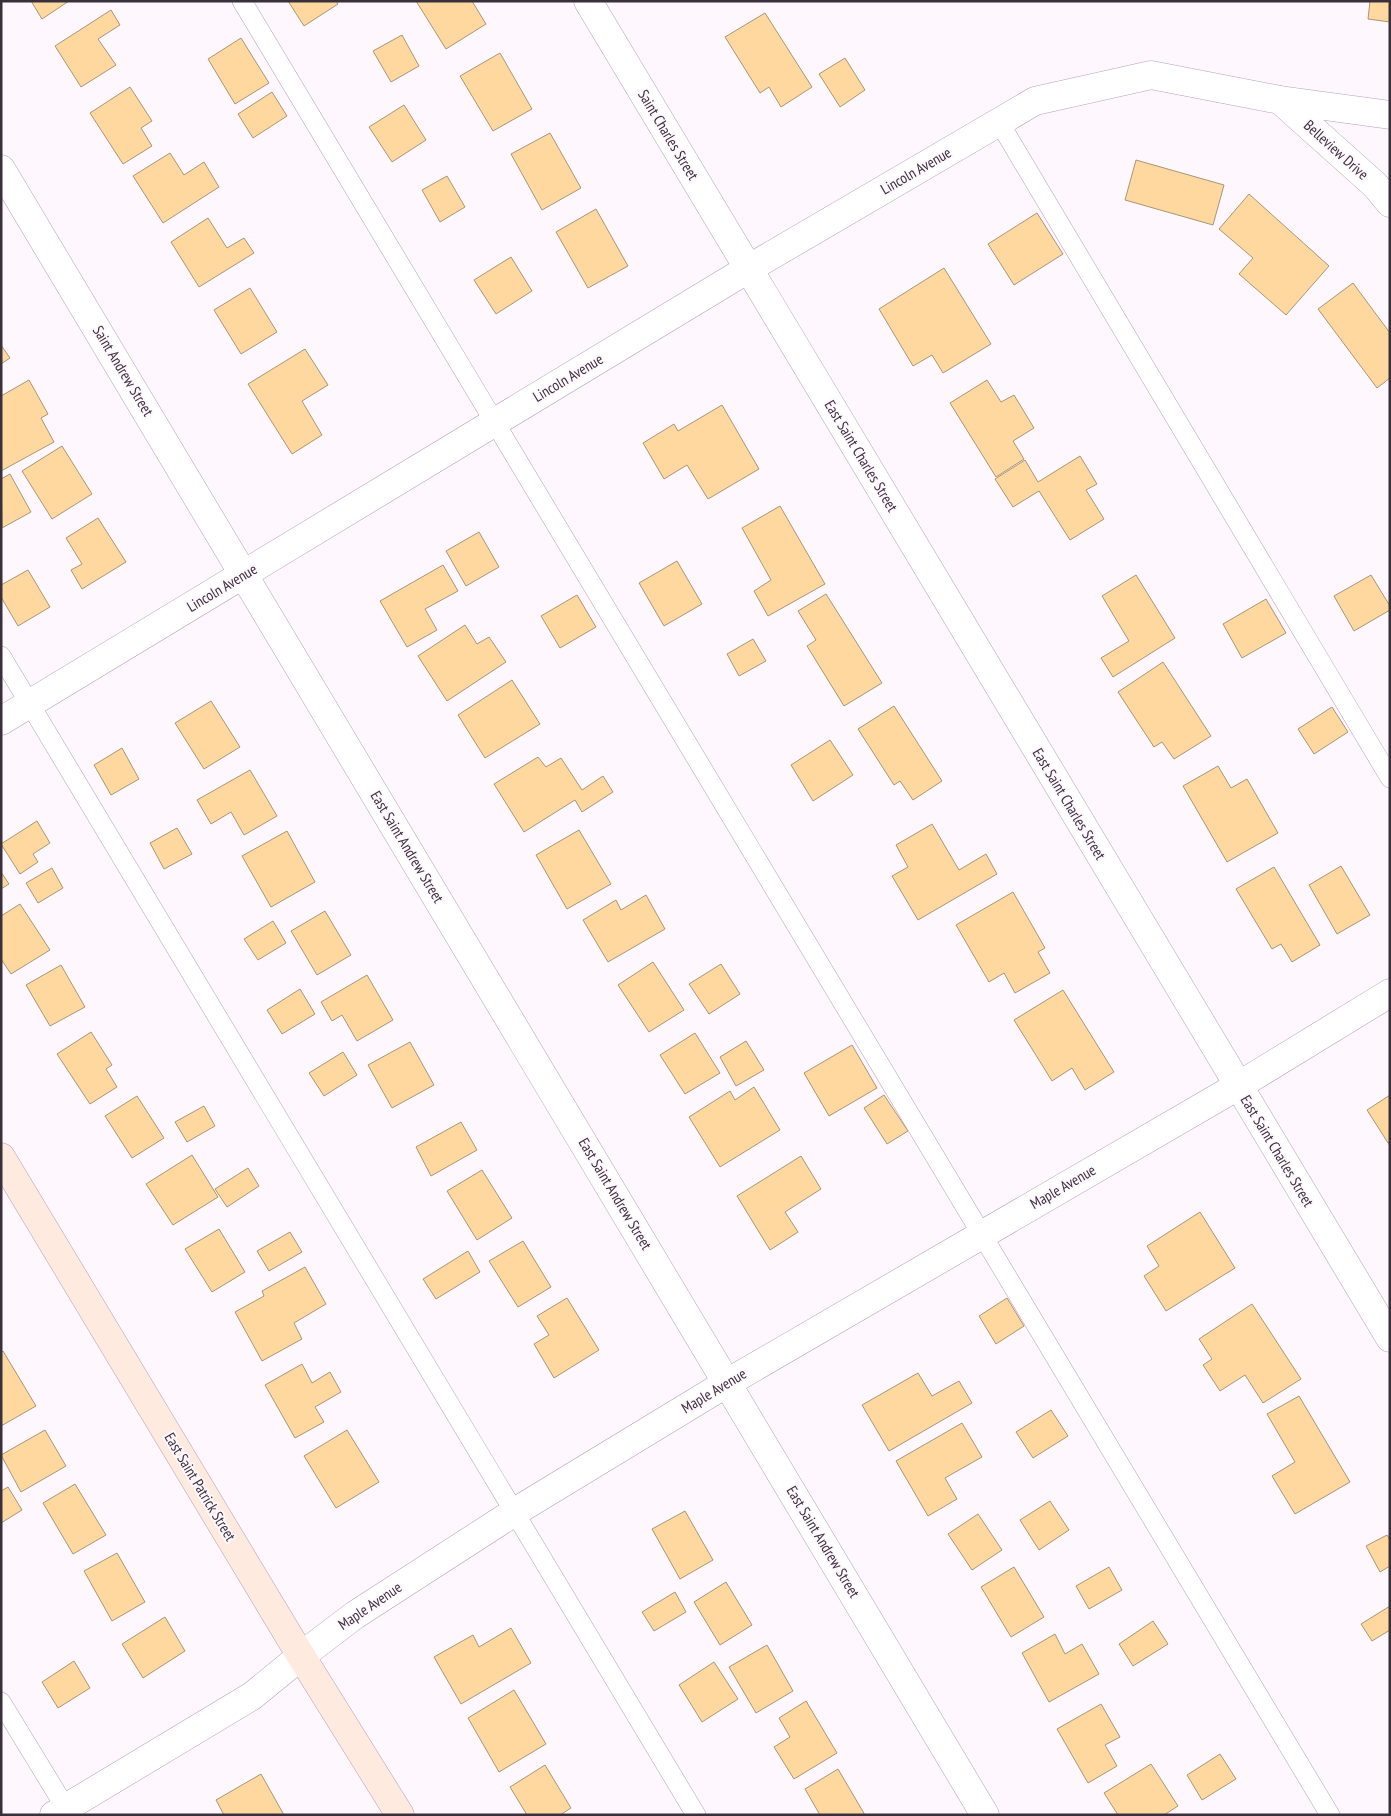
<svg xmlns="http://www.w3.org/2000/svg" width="1391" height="1816" font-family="'PT Sans Narrow',sans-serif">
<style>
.building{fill:#fed89f;stroke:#a99578}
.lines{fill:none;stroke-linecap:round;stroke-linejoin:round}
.lane-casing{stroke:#b79fbb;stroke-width:20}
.street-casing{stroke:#b79fbb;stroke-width:29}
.secondary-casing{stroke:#b79fbb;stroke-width:29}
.lane{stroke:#fff;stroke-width:19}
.street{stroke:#fff;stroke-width:28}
.secondary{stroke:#feeade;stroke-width:28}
.labels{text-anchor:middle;stroke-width:4;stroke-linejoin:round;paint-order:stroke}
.street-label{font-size:15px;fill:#3a303c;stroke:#fef8fe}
</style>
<rect width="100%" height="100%" fill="#fef8fe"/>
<g class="building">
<path d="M31 1H69L42 19Z"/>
<path d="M288 1H336L338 4 304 26Z"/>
<path d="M416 1H472L486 24 446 49Z"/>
<path d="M1370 1H1390V22L1368 19Z"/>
<path d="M111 10 120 25 98 39 116 65 81 87 55 46Z"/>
<path d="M765 13 812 87 781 107 769 87 760 93 725 37Z"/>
<path d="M402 35 419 66 391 82 373 51Z"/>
<path d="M241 38 269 83 235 104 208 59Z"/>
<path d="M500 53 532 109 493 131 460 76Z"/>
<path d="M845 58 865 90 840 107 819 74Z"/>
<path d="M130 87 152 121 141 128 152 146 123 164 90 113Z"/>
<path d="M272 92 287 116 253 138 238 114Z"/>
<path d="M404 105 426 140 392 162 369 127Z"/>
<path d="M550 133 581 188 542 210 511 154Z"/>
<path d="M170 153 184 175 204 162 219 187 163 223 133 176Z"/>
<path d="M1136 160 1224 185 1213 225 1125 200Z"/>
<path d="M447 176 465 207 440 222 422 190Z"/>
<path d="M1249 194 1329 266 1286 315 1239 274 1253 258 1219 229Z"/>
<path d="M596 209 628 266 588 288 556 232Z"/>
<path d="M1037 213 1063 254 1014 285 988 244Z"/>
<path d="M208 218 227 248 244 238 254 253 199 287 171 242Z"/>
<path d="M511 257 532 291 496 314 474 280Z"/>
<path d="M944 268 991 344 943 373 932 355 913 366 879 309Z"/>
<path d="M1353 283 1390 333V378L1377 388 1318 309Z"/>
<path d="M250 288 277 332 241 354 214 310Z"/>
<path d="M1 345 10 358 1 364Z"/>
<path d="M305 349 328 385 302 401 322 435 292 454 248 384Z"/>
<path d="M29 380 48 414 41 418 54 442 1 471V396Z"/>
<path d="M987 380 1001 402 1014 395 1034 428 1013 441 1024 459 996 477 950 403Z"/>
<path d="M722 405 759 469 708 499 687 465 664 479 643 443 674 424 678 431Z"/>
<path d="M62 446 92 494 52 519 22 471Z"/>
<path d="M1080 456 1097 484 1086 490 1104 519 1070 540 1039 491 1013 507 995 479 1025 460 1038 482Z"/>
<path d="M10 474 31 512 2 528 1 479Z"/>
<path d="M780 506 825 584 768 616 754 591 771 580 742 528Z"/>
<path d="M98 518 126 562 82 589 71 570 82 564 66 538Z"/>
<path d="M479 532 499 567 466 586 446 551Z"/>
<path d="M677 561 702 604 664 626 639 583Z"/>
<path d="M443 565 458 591 425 609 437 630 407 647 380 601Z"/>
<path d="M28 570 50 607 18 626 1 597V585Z"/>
<path d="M1136 575 1175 638 1113 677 1101 658 1129 641 1102 596Z"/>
<path d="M1371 575 1390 606V610L1354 631 1334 596Z"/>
<path d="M826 594 882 683 844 706 807 646 816 640 798 611Z"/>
<path d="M577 595 596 627 560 648 541 616Z"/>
<path d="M1266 599 1286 633 1242 658 1223 624Z"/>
<path d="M465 625 477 644 489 637 506 662 447 701 418 656Z"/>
<path d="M753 639 766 661 739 676 727 654Z"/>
<path d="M1163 662 1211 736 1174 759 1162 742 1154 747 1118 692Z"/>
<path d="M512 680 540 724 485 758 458 715Z"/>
<path d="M211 701 240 747 204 769 175 723Z"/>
<path d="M894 706 942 781 913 800 900 781 894 785 858 729Z"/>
<path d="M1332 707 1348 732 1314 754 1298 729Z"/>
<path d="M830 740 853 775 813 801 791 765Z"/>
<path d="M122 748 139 779 111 795 94 765Z"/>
<path d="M538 757 546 767 561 758 582 790 603 776 613 792 582 812 575 800 524 832 494 784Z"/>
<path d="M1218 766 1231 788 1247 779 1278 833 1227 862 1183 786Z"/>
<path d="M250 770 277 816 244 835 231 812 211 824 197 800Z"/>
<path d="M37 821 50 843 33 854 38 862 20 874 1 844Z"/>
<path d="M932 824 959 870 986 854 997 874 918 920 892 876 908 867 896 845Z"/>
<path d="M177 828 192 854 164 869 150 843Z"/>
<path d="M579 830 611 884 567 909 536 855Z"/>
<path d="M287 831 315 882 271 907 242 856Z"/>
<path d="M1341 866 1370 915 1337 934 1309 885Z"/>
<path d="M1274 867 1320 945 1292 962 1281 944 1272 949 1236 889Z"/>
<path d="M52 868 63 888 38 903 26 883Z"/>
<path d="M1 872 9 884 1 889Z"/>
<path d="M1013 892 1045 948 1038 952 1050 973 1015 993 1004 973 989 982 956 925Z"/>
<path d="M646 895 665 929 608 962 583 920 616 900 621 910Z"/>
<path d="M20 904 50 950 11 974 1 959V916Z"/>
<path d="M325 911 351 955 317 975 291 931Z"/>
<path d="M273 921 286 943 258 960 244 939Z"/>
<path d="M653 962 684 1010 649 1032 618 985Z"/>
<path d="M721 964 740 994 709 1014 689 984Z"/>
<path d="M61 965 85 1007 50 1026 26 985Z"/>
<path d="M367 975 393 1020 357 1041 342 1015 332 1021 321 1002Z"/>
<path d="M300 989 315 1014 282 1034 267 1010Z"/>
<path d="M1063 990 1114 1072 1085 1090 1072 1068 1052 1081 1014 1020Z"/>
<path d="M91 1032 112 1065 106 1069 117 1087 90 1104 57 1054Z"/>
<path d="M695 1033 720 1073 685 1094 660 1055Z"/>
<path d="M746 1041 764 1070 736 1086 720 1057Z"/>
<path d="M410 1042 434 1085 392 1108 368 1065Z"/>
<path d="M852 1045 877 1088 829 1116 804 1073Z"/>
<path d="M343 1052 357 1075 324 1096 309 1073Z"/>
<path d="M754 1087 780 1130 720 1167 689 1117 730 1091 735 1100Z"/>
<path d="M884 1095 908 1131 887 1144 864 1108Z"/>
<path d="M1390 1095V1146L1367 1110Z"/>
<path d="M137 1096 164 1138 132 1158 105 1116Z"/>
<path d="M204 1106 215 1126 187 1142 175 1122Z"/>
<path d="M461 1122 477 1150 431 1176 416 1147Z"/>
<path d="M192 1155 218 1197 173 1225 146 1184Z"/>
<path d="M801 1156 821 1189 785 1212 798 1232 770 1250 737 1196Z"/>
<path d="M248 1168 259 1186 227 1207 215 1189Z"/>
<path d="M482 1170 512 1218 477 1240 447 1191Z"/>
<path d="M1200 1212 1235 1268 1166 1311 1144 1276 1159 1266 1147 1246Z"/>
<path d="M219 1229 245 1272 212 1292 185 1249Z"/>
<path d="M290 1232 302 1252 269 1271 257 1251Z"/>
<path d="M523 1241 551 1287 518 1307 489 1261Z"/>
<path d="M468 1251 480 1272 436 1299 423 1279Z"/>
<path d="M305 1267 326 1304 294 1323 302 1339 262 1361 235 1312 264 1296 262 1291Z"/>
<path d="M567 1298 599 1350 554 1378 534 1344 549 1335 537 1316Z"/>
<path d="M1007 1298 1024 1326 996 1344 979 1316Z"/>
<path d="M1252 1304 1301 1379 1263 1403 1245 1375 1220 1391 1203 1365 1212 1359 1199 1339Z"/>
<path d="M3 1351 36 1406 1 1426V1353Z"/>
<path d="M302 1364 312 1383 330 1372 341 1392 315 1407 324 1422 295 1438 265 1385Z"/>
<path d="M918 1373 932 1396 959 1381 972 1403 889 1451 862 1405Z"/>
<path d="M1299 1396 1350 1482 1295 1514 1272 1476 1295 1462 1267 1414Z"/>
<path d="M1051 1410 1068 1436 1033 1458 1016 1432Z"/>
<path d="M962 1423 982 1457 945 1478 957 1499 928 1516 896 1461Z"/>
<path d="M45 1430 66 1466 21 1492 1 1455Z"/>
<path d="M347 1430 379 1482 336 1508 304 1456Z"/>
<path d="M75 1484 106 1535 73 1554 43 1503Z"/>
<path d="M8 1487 22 1510 1 1523V1491Z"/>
<path d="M1050 1501 1069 1530 1039 1550 1020 1520Z"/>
<path d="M685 1511 713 1560 680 1579 652 1529Z"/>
<path d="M978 1514 1002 1550 972 1570 948 1534Z"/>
<path d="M1387 1535 1390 1540V1566L1380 1572 1366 1546Z"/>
<path d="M117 1553 145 1602 112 1621 84 1571Z"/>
<path d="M1014 1567 1044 1617 1011 1637 981 1587Z"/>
<path d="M1109 1567 1122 1590 1089 1609 1076 1586Z"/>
<path d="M726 1582 752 1625 720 1645 694 1602Z"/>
<path d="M675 1592 686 1612 654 1631 642 1612Z"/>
<path d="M1390 1606V1630L1372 1641 1361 1624Z"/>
<path d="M165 1617 185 1651 143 1678 122 1644Z"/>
<path d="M1153 1621 1168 1644 1133 1666 1119 1644Z"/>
<path d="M511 1628 531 1663 461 1704 434 1657 473 1635 479 1647Z"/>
<path d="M1055 1634 1065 1654 1082 1644 1099 1674 1049 1702 1022 1653Z"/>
<path d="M767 1645 793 1691 756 1713 729 1667Z"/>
<path d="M74 1661 90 1688 58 1708 42 1682Z"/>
<path d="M714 1662 738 1699 702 1722 679 1685Z"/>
<path d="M514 1690 546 1744 499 1772 468 1718Z"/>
<path d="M806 1701 837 1753 794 1779 774 1747 790 1737 779 1718Z"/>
<path d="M1101 1704 1120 1737 1105 1745 1117 1766 1088 1783 1057 1729Z"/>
<path d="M1220 1754 1236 1779 1202 1800 1187 1775Z"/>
<path d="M1151 1764 1178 1806 1164 1815H1118L1104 1793Z"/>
<path d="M545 1765 571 1808 560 1815H527L510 1787Z"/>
<path d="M838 1769 865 1815H820L805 1789Z"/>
<path d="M261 1774 284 1815H224L216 1800Z"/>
</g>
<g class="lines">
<defs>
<g id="lane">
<path d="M242 1 1330 1815"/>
<path d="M999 122 1390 778"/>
<path d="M1 656 696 1815"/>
<path d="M1 1702 70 1815"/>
</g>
<g id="street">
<path d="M588 1 1390 1338"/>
<path d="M1280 100 1390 115"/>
<path d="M1 169 985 1815"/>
<path d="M1 721 748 269 1035 101 1151 75 1280 100 1375 185 1390 203"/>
<path d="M54 1815 252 1696 301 1656 355 1615 513 1513 727 1383 1238 1086 1390 993"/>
</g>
<path id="secondary" d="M1 1157 301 1656 400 1815"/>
</defs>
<use href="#lane" class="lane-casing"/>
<use href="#street" class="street-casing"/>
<use href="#secondary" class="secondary-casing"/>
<use href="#lane" class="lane"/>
<use href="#street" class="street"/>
<use href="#secondary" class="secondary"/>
</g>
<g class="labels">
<g class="street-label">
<text transform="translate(668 135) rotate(59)" y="5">Saint Charles Street</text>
<text transform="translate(1336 150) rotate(42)" y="5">Belleview Drive</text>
<text transform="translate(916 171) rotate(-30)" y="5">Lincoln Avenue</text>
<text transform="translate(123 371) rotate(59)" y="5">Saint Andrew Street</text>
<text transform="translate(568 378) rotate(-31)" y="5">Lincoln Avenue</text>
<text transform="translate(861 456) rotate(59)" y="5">East Saint Charles Street</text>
<text transform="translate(222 588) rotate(-31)" y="5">Lincoln Avenue</text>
<text transform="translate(1069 804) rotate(59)" y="5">East Saint Charles Street</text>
<text transform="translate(407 847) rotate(59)" y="5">East Saint Andrew Street</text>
<text transform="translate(1277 1151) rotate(59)" y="5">East Saint Charles Street</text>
<text transform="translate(1063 1187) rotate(-30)" y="5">Maple Avenue</text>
<text transform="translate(615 1194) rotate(59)" y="5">East Saint Andrew Street</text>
<text transform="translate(714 1391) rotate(-31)" y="5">Maple Avenue</text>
<text transform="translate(200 1487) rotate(59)" y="5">East Saint Patrick Street</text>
<text transform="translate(823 1542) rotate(59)" y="5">East Saint Andrew Street</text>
<text transform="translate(370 1606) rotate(-34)" y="5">Maple Avenue</text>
</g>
</g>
<rect width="1391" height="1816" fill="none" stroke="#3a303c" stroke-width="5"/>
</svg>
